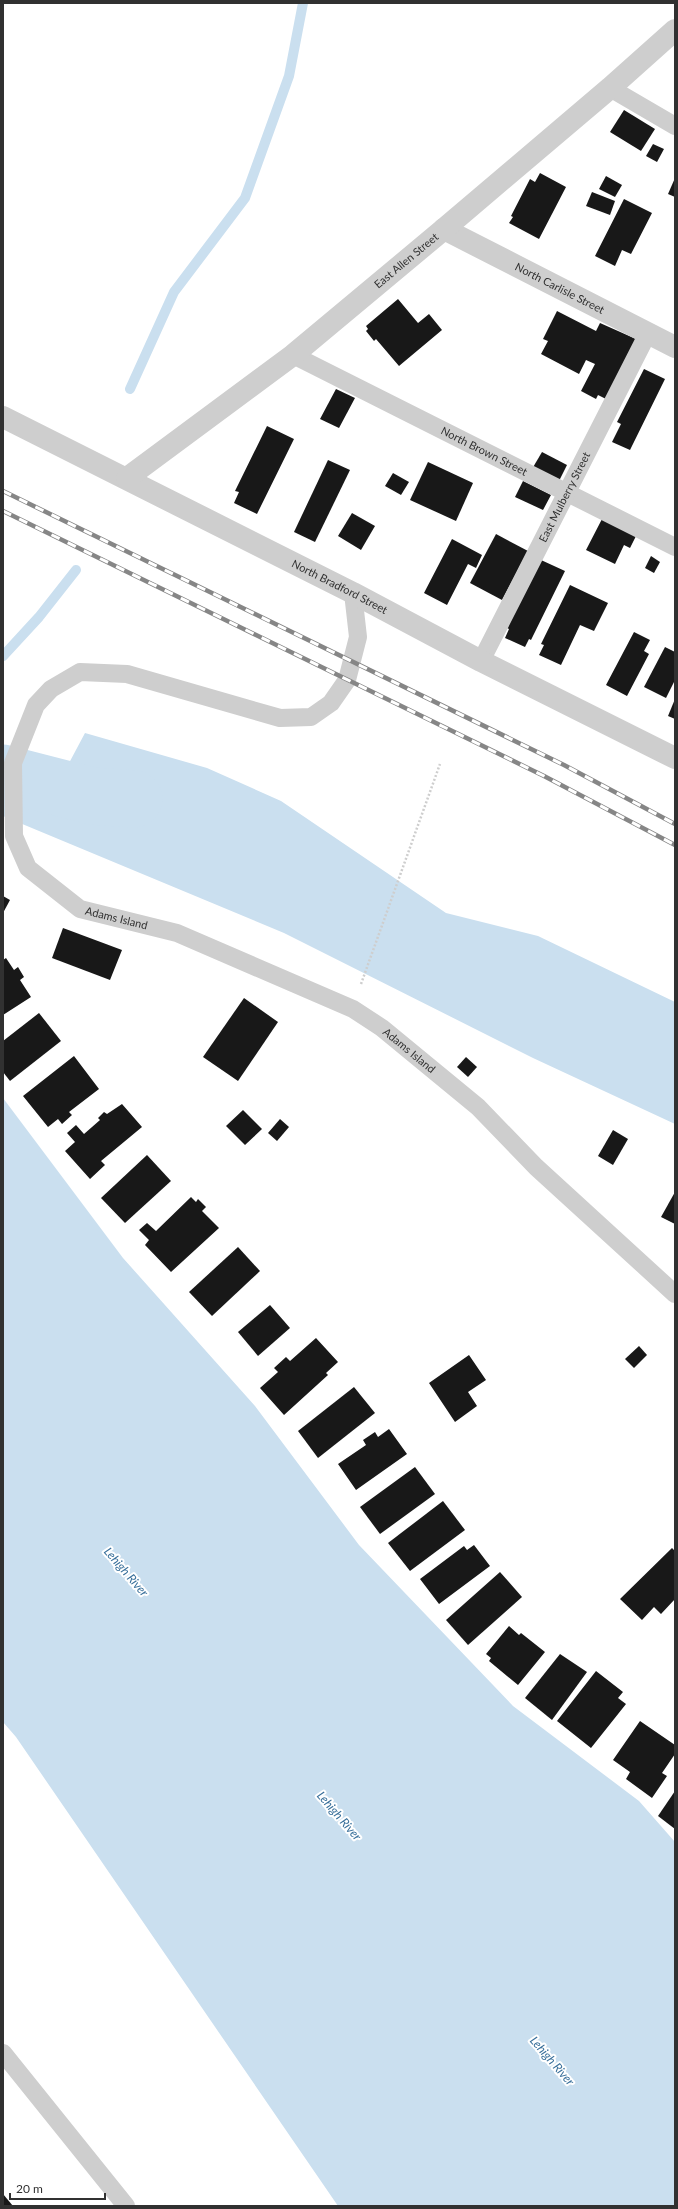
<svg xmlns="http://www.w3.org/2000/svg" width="678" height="2209" font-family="Lato,sans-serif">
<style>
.water{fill:#cadfef}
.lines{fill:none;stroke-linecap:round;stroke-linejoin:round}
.stream{stroke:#cadfef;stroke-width:10}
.river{stroke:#cadfef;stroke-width:57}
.building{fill:#181818}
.path{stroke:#cecece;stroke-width:2.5;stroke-dasharray:2 2;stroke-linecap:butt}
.service{stroke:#cecece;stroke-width:18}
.minor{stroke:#cecece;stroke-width:22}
.rail-casing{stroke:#868686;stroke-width:4.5}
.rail{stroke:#fff;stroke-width:3;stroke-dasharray:9;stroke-linecap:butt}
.labels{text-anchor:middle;stroke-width:4;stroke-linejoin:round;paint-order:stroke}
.street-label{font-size:11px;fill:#313131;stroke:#fff}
.water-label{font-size:12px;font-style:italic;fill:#386f9a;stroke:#fff}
</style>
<rect width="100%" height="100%" fill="#fff"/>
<g class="water">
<path d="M85 733 207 768 281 801 446 913 538 936 675 1002V1124L533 1058 284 933 3 816V768L52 795Z"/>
<path d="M3 1098 123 1258 255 1406 359 1545 513 1706 639 1801 675 1842V2206H338L16 1737 3 1722Z"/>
</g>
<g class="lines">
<g class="stream">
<path d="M130 389 174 292 245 198 289 76 303 3"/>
<path d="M3 656 39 617 76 570"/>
</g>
<path class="river" d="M3 773 92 796 134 799"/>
</g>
<g class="building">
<path d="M624 110 655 129 641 151 610 132Z"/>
<path d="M653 144 664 149 657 162 646 156Z"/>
<path d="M540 173 566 187 539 239 509 223 513 217 511 216 530 179 535 182Z"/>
<path d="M606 176 622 185 615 197 599 189Z"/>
<path d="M675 178V197L668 194Z"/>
<path d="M592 192 615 201 610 215 586 206Z"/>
<path d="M624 199 652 213 631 254 622 250 615 266 595 256Z"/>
<path d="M398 299 418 323 429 314 442 330 399 366 376 339 374 341 366 331 368 329 366 326Z"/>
<path d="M557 311 596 331 600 323 636 339 606 399 598 395 596 399 581 391 595 364 586 360 579 374 541 354 548 341 543 339Z"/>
<path d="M644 369 665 379 630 450 612 442 621 424 617 422Z"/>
<path d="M336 389 355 398 339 428 320 419Z"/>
<path d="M267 426 294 439 257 514 234 503 239 492 235 491Z"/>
<path d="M542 452 567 465 558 483 532 469Z"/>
<path d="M328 460 350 470 315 542 294 532Z"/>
<path d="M428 462 473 483 456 521 410 500Z"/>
<path d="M393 473 409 482 401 495 385 486Z"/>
<path d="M523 481 551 495 543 510 515 497Z"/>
<path d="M352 513 375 526 361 550 338 536Z"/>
<path d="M602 519 636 536 630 548 624 545 615 564 586 550Z"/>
<path d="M496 534 528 551 502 600 470 583Z"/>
<path d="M452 539 482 555 476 568 468 564 447 605 424 593Z"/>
<path d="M651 556 660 562 654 573 645 568Z"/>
<path d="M541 560 565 571 531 640 529 639 525 647 505 638 509 629 507 628Z"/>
<path d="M570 585 608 603 594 631 580 625 561 665 539 655 544 645 541 644Z"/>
<path d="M634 632 650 640 644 651 649 654 627 696 606 685Z"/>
<path d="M665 647 675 652V680L666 698 644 687Z"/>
<path d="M675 699V719L668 716Z"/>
<path d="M3 896 10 900 3 913Z"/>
<path d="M63 928 122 950 110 980 52 958Z"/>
<path d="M6 958 14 970 18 967 24 977 20 980 31 997 3 1015V960Z"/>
<path d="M244 998 278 1022 238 1081 203 1057Z"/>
<path d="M39 1013 61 1041 10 1081 3 1072V1041Z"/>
<path d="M74 1056 99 1089 69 1112 72 1115 62 1124 58 1119 48 1127 23 1096Z"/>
<path d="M466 1057 477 1067 468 1077 457 1067Z"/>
<path d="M122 1104 142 1127 101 1161 105 1165 90 1179 65 1151 75 1142 67 1133 76 1125 84 1134 100 1120 98 1118 104 1112 107 1114Z"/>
<path d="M243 1110 262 1129 245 1145 226 1126Z"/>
<path d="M280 1119 289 1127 277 1141 268 1133Z"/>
<path d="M613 1130 628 1139 613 1165 598 1156Z"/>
<path d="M147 1155 171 1181 125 1223 101 1198Z"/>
<path d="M675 1192V1224L661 1217Z"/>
<path d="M191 1197 196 1202 198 1199 206 1207 202 1211 219 1228 171 1272 145 1245 149 1240 139 1230 147 1223 156 1231Z"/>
<path d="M238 1247 260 1271 212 1316 189 1292Z"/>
<path d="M270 1305 290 1328 258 1356 238 1332Z"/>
<path d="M316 1338 338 1362 326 1373 328 1375 284 1415 260 1388 278 1372 274 1368 286 1357 290 1361Z"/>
<path d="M639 1346 647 1355 634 1368 625 1359Z"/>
<path d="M469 1355 486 1380 468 1392 477 1406 455 1422 429 1383Z"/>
<path d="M354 1387 375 1413 318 1458 298 1431Z"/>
<path d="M389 1429 407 1454 356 1490 338 1464 366 1445 363 1440 375 1432 378 1437Z"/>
<path d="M415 1467 435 1494 380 1534 360 1507Z"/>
<path d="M443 1501 465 1530 410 1571 388 1543Z"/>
<path d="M474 1545 490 1566 439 1604 420 1579 464 1546 467 1550Z"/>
<path d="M672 1548 675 1551V1599L661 1614 654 1607 642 1620 620 1599Z"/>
<path d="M500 1572 522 1597 468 1645 446 1620Z"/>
<path d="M509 1626 519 1635 521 1633 545 1652 518 1685 489 1661 491 1658 486 1654Z"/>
<path d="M560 1654 587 1672 552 1720 525 1698Z"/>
<path d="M596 1671 623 1692 618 1698 626 1704 591 1748 557 1721Z"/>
<path d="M640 1721 675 1745V1754L662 1773 667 1776 652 1798 626 1779 630 1772 613 1760Z"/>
<path d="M675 1791V1829L658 1816Z"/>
<path d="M3 2194 13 2206H3Z"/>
</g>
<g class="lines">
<path class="path" d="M361 984 440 764"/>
<g class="service">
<path d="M610 88 675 126"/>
<path id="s1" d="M293 355 675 547"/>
<path id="s2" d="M353 593 358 637 347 680 331 703 311 717 280 718 127 674 80 672 51 689 36 705 13 763 14 836 28 868 80 909 177 933 353 1009 382 1028 478 1107 536 1167 675 1294"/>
<path id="s3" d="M481 661 648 333"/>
<path d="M3 2053 126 2206"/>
</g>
<g class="minor">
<path id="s4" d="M444 229 675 347"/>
<path id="s5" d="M3 417 353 593 481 661 675 758"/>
<path id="s6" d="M127 478 293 355 444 229 610 88 675 30"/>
</g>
<defs>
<g id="rail">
<path d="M3 491 564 765 675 824"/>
<path d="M3 511 544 776 675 845"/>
</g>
</defs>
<use href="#rail" class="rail-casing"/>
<use href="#rail" class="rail"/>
</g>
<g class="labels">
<g class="street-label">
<text dy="4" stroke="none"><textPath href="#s6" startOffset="354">East Allen Street</textPath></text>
<text dy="4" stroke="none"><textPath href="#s4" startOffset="130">North Carlisle Street</textPath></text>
<text dy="4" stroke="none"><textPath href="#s1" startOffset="214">North Brown Street</textPath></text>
<text dy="4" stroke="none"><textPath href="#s3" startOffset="184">East Mulberry Street</textPath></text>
<text dy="4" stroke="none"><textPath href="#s5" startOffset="377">North Bradford Street</textPath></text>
<text dy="4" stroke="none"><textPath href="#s2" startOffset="708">Adams Island</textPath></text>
<text dy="4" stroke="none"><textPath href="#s2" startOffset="1032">Adams Island</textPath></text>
</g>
<g class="water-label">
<text transform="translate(126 1572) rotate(49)" y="4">Lehigh River</text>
<text transform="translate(339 1816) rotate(49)" y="4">Lehigh River</text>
<text transform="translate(552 2061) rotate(49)" y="4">Lehigh River</text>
</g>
</g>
<rect width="678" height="2209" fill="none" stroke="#313131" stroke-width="8"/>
<path d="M10 2193v6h95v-6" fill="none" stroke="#313131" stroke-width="2"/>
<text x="16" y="2193" font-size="12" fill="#313131" stroke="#ffffff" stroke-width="3" paint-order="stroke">20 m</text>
</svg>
